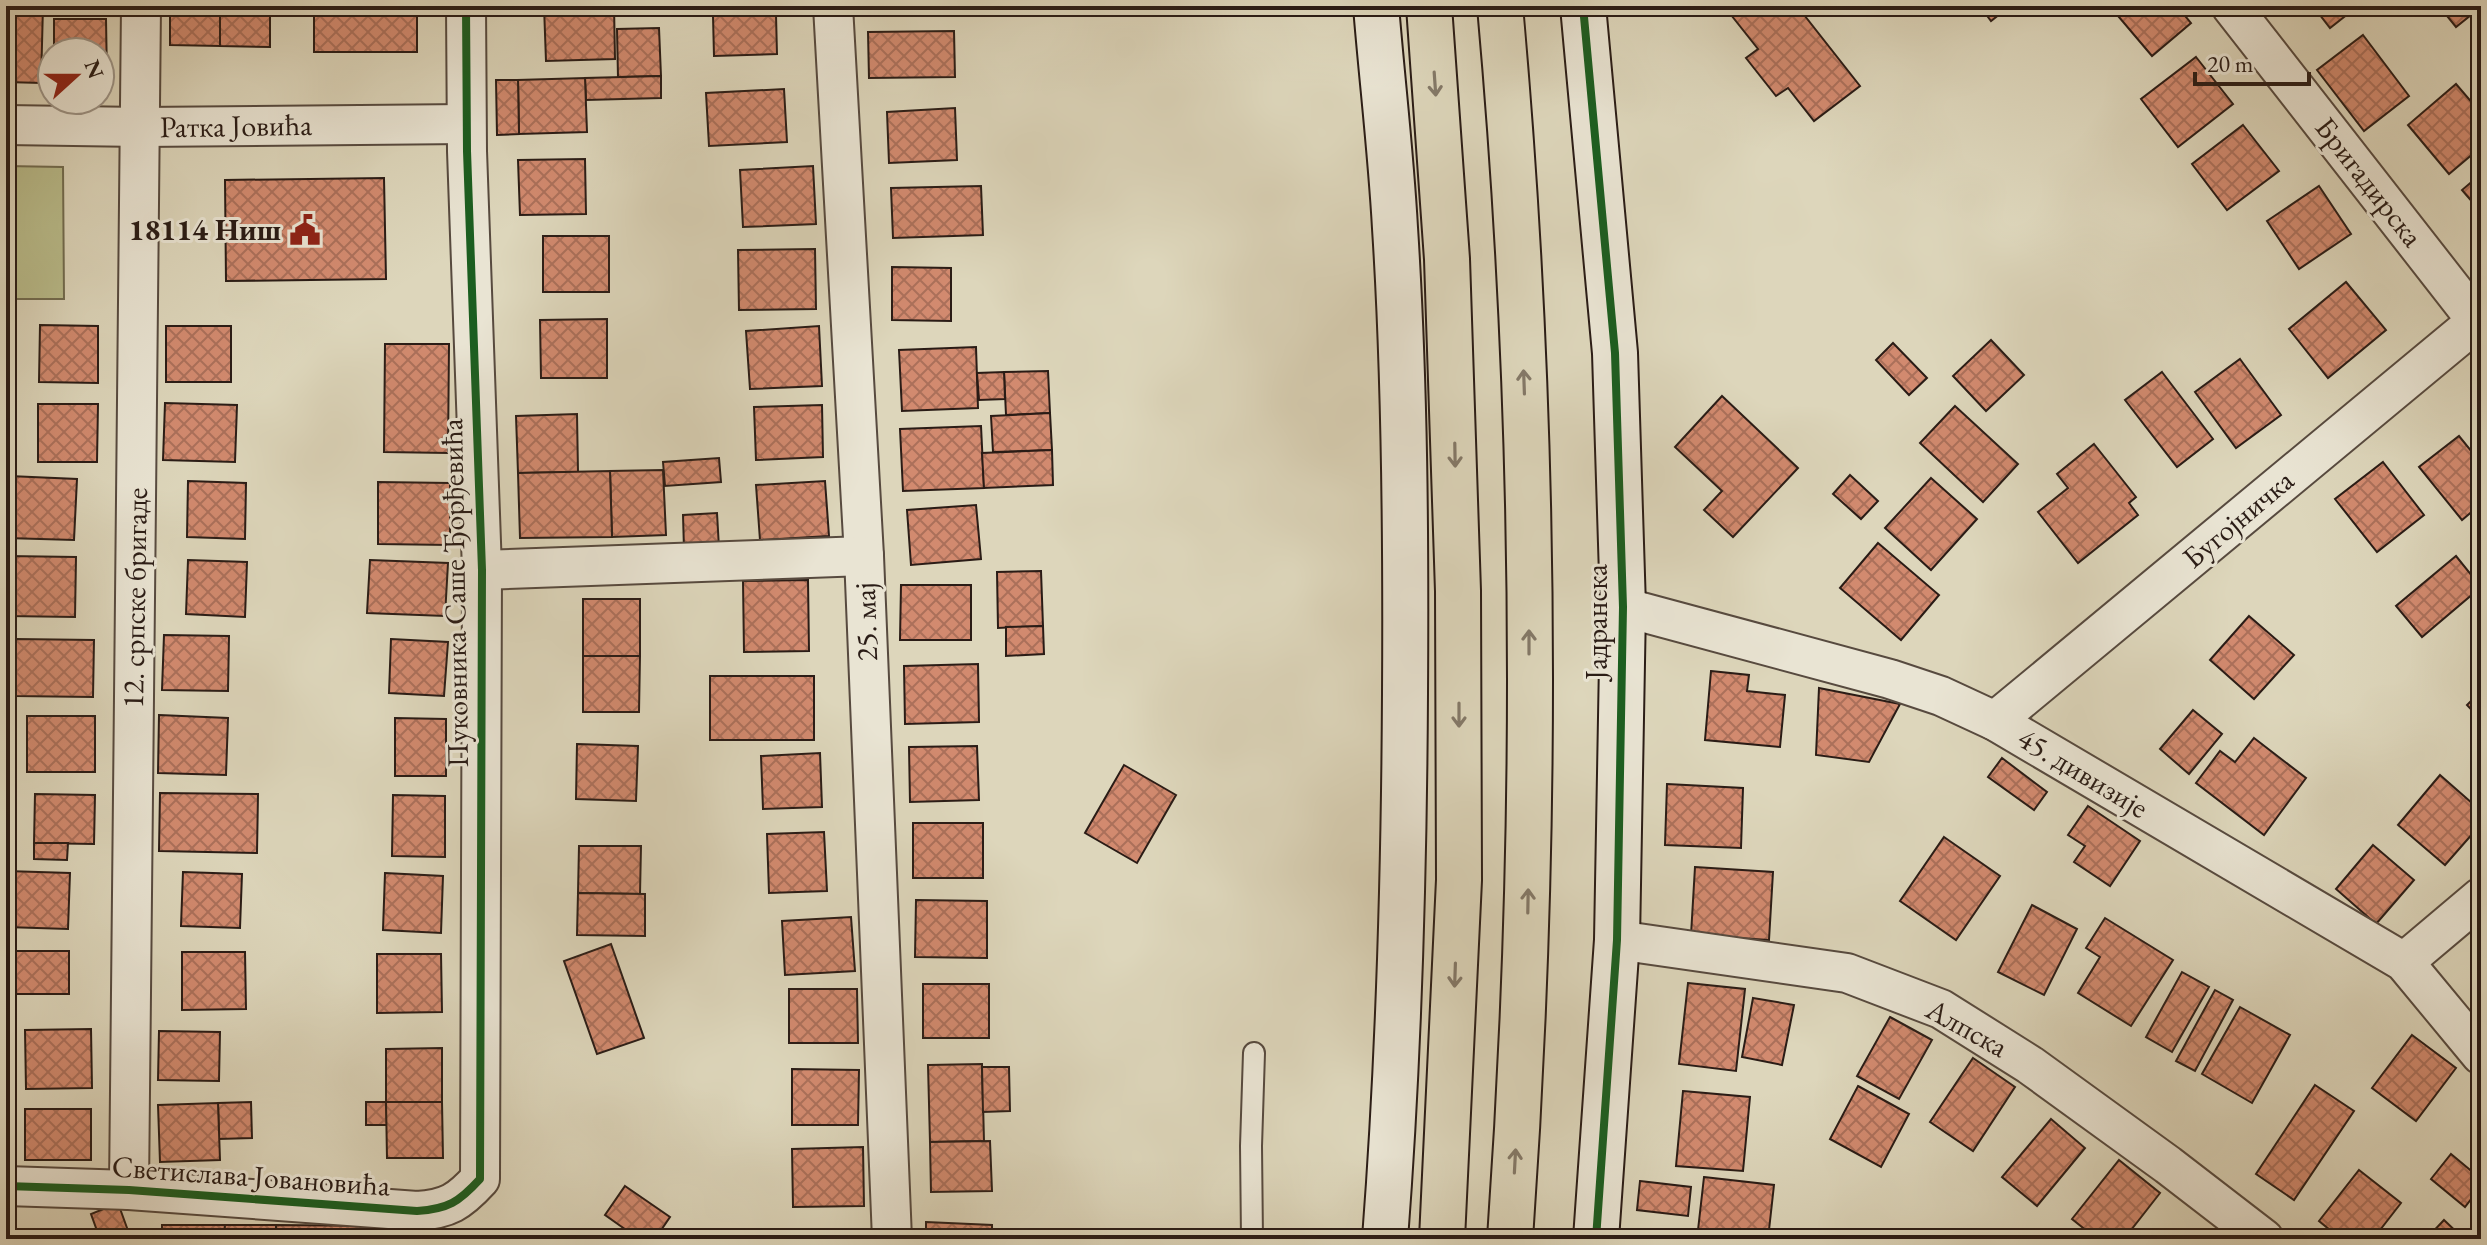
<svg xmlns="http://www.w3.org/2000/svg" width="2487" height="1245" font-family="'EB Garamond',serif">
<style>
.pitch{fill:#b9bc8b;stroke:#726c50;stroke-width:2}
.building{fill:url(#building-cross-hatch);stroke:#2a1c16;stroke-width:2}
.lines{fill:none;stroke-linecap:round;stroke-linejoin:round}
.lane-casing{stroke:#574a3f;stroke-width:24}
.street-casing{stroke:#574a3f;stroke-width:42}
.secondary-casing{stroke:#2a1c16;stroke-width:48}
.highway-casing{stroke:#2a1c16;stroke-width:48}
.lane{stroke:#e9e4d3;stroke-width:20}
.street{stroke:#e9e4d3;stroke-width:38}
.secondary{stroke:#e9e4d3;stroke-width:44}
.highway{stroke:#ddd6bb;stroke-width:44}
.cycleway-casing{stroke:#e9e4d3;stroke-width:13}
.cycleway{stroke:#1b5e20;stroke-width:8}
.oneway{stroke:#847968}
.labels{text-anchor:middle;stroke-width:6;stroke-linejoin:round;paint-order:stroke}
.street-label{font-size:30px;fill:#2a1c16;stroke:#e9e4d3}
.poi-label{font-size:30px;font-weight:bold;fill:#2a1c16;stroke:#e9e4d3;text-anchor:end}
</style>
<defs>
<pattern id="building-cross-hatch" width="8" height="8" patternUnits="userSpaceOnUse" patternTransform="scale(2)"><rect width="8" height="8" fill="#d28a6f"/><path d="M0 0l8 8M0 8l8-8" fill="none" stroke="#ab705a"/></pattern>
</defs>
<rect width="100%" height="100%" fill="#ddd6bb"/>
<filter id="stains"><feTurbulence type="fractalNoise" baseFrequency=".0025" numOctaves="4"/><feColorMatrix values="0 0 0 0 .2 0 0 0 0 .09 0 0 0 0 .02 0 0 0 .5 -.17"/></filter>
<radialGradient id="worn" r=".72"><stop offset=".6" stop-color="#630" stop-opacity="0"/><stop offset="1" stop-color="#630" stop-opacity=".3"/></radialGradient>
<path class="pitch" d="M6 166 63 167 64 299H6Z"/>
<g class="building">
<path d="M6 6H43L41 83 6 82Z"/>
<path d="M170 6H220V46L170 45Z"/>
<path d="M220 6H270V47L220 46Z"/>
<rect x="314" y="6" width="103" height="46"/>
<path d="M544 6H614L615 59 546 61Z"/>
<path d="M865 6H933V12L866 13Z"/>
<path d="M1724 6H1797L1860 86 1814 121 1788 88 1776 96 1746 58 1758 49Z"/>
<path d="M1980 6H2010L1991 21Z"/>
<path d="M2117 6H2177L2191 23 2152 56 2113 10Z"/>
<path d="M2313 6H2358L2330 28Z"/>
<path d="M2439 6H2481V7L2456 27Z"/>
<path d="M776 15 777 54 714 56 713 16Z"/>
<path d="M54 19H106L107 78H100V52H54Z"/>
<path d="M659 28 661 76 618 77 617 29Z"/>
<path d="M954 31 955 77 869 78 868 32Z"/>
<path d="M2363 35 2409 96 2364 131 2317 70Z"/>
<path d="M2196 57 2233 104 2178 147 2141 99Z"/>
<path d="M661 76V98L586 100 585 78Z"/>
<path d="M585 78 587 132 519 134 518 80Z"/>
<path d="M496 80H518L519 134 497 135Z"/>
<path d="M2456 84 2481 113V147L2449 174 2408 125Z"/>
<path d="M784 89 787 142 709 146 706 93Z"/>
<path d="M955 108 957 160 889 163 887 112Z"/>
<path d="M2243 125 2279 171 2227 210 2192 164Z"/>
<path d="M585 159 586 214 520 215 518 160Z"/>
<path d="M813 166 816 224 743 227 740 170Z"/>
<path d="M2481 174V212L2462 190Z"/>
<path d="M384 178 386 279 226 281 225 180Z"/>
<path d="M981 186 983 235 893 238 891 188Z"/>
<path d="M2319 186 2351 234 2299 269 2267 221Z"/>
<rect x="543" y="236" width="66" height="56"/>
<path d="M815 249 816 309 739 310 738 250Z"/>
<path d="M892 267 951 268V321L892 320Z"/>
<path d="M2346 282 2386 330 2328 378 2289 329Z"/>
<path d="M607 319V378H541L540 320Z"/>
<path d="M40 325 98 326V383L39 382Z"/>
<rect x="166" y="326" width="65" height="56"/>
<path d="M819 326 822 386 750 389 746 331Z"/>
<path d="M1991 340 2024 375 1986 411 1953 376Z"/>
<path d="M1893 343 1927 378 1909 395 1876 360Z"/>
<path d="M385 344H449L448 453 384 452Z"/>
<path d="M976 347 978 408 902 411 899 350Z"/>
<path d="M2240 359 2281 415 2236 448 2195 392Z"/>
<path d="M1048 371 1050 413 1006 415 1004 372Z"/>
<path d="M1004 372 1005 399 979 400 977 373Z"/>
<path d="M2162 372 2213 439 2177 467 2125 400Z"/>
<path d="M1722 396 1798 468 1733 537 1704 510 1722 491 1675 447Z"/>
<path d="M165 403 237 405 235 462 163 460Z"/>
<path d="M38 404H98L97 462H38Z"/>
<path d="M822 405 823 457 756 460 754 407Z"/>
<path d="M1955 406 2018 464 1983 502 1920 443Z"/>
<path d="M1050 413 1052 450 993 452 991 416Z"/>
<path d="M577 414 578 472 518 473 516 416Z"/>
<path d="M981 426 984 488 903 491 900 429Z"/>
<path d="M2459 436 2481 463V504L2462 520 2419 467Z"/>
<path d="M2094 444 2136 497 2129 503 2138 515 2078 563 2038 512 2068 488 2057 474Z"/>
<path d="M1052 450 1053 485 984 488 982 453Z"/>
<path d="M719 458 721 482 665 486 663 462Z"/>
<path d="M2383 462 2424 515 2377 552 2335 499Z"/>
<path d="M663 470 666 535 612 537 610 471Z"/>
<path d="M610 471 612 537 520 538 518 473Z"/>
<path d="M1850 475 1878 501 1861 519 1833 494Z"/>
<path d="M9 476 77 479 74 540 6 538Z"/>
<path d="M1931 478 1977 519 1931 570 1885 528Z"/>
<path d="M188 481 246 483 245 539 187 537Z"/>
<path d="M825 481 829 536 760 540 756 485Z"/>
<path d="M378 482 450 483V545L378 544Z"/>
<path d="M976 505 981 559 911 565 907 510Z"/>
<path d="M717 513 719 548 684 549 683 515Z"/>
<path d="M1878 543 1939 595 1901 640 1840 588Z"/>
<path d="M7 556 76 557 75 617 7 616Z"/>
<path d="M2456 556 2481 587 2422 637 2396 606Z"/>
<path d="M188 560 247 562 245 617 186 614Z"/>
<path d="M370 560 448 563 445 616 367 613Z"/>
<path d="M1041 571 1043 626 998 628 997 572Z"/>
<path d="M808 580 809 651 744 652 743 581Z"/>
<path d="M901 585H971V640H900Z"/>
<rect x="583" y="599" width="57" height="57"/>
<path d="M2249 616 2294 655 2254 699 2210 660Z"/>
<path d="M1043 626 1044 654 1006 656V627Z"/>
<path d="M6 628H16L15 669 6 668Z"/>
<path d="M164 635 229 636 228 691 162 690Z"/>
<path d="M16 639 94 640 93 697 15 696Z"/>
<path d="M391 639 448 642 444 696 389 693Z"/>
<path d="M583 656H640L639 712H583Z"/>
<path d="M978 664 979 722 905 724 904 666Z"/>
<path d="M6 668 15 669V706H6Z"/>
<path d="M1711 671 1749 675 1747 691 1785 695 1780 747 1705 740Z"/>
<rect x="710" y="676" width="104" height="64"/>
<path d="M1819 688 1900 704 1869 762 1816 755Z"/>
<path d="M2481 691V720L2467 705Z"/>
<path d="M2193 710 2222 734 2189 774 2160 749Z"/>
<path d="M159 715 228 718 226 775 158 773Z"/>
<rect x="27" y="716" width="68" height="56"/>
<path d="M395 718 446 719V776H395Z"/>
<path d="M2254 738 2306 778 2264 835 2196 783 2220 751 2235 762Z"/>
<path d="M577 744 638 746 636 801 576 799Z"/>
<path d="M977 746 979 800 910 802 909 747Z"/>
<path d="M820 753 822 807 763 809 761 756Z"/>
<path d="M2002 758 2047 792 2034 810 1988 777Z"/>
<path d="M1124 765 1176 795 1137 863 1085 833Z"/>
<path d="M2440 775 2481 811V824L2445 865 2398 825Z"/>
<path d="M1667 784 1743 788 1741 848 1665 845Z"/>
<path d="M160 793 258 794 257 853 159 851Z"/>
<path d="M35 794 95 795 94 844 34 843Z"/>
<path d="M393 795 445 796V857L392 856Z"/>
<path d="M2088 806 2140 841 2110 886 2074 862 2085 846 2068 835Z"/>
<rect x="913" y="823" width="70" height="55"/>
<path d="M824 832 827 891 769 893 767 834Z"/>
<path d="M1944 837 2000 876 1956 940 1900 901Z"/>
<path d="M34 843H68L67 860 34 859Z"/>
<path d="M2373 845 2414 880 2376 924 2336 889Z"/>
<path d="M579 846H641L640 894 578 893Z"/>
<path d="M1695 867 1773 872 1769 940 1691 935Z"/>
<path d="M6 871 70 873 68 929 6 927Z"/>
<path d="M183 872 242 874 240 928 181 926Z"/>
<path d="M385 873 443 876 441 933 383 930Z"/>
<path d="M578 893 645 894V936L577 935Z"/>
<path d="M916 900 987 901V958L915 957Z"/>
<path d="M2032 905 2077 929 2044 995 1998 972Z"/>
<path d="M851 917 855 971 785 975 782 921Z"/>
<path d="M2105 918 2173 960 2131 1026 2078 993 2100 957 2086 948Z"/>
<path d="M611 944 644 1038 597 1054 564 961Z"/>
<rect x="11" y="951" width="58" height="43"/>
<path d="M182 952H245L246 1009 182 1010Z"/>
<path d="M377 954H441L442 1012 377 1013Z"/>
<path d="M2182 972 2209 987 2172 1052 2146 1037Z"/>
<path d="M1688 983 1745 989 1736 1071 1679 1064Z"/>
<rect x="923" y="984" width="66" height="54"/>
<path d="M789 989H857L858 1043H789Z"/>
<path d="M2215 990 2233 1000 2195 1071 2176 1061Z"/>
<path d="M1753 998 1794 1005 1782 1065 1742 1057Z"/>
<path d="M2240 1007 2290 1035 2252 1103 2202 1074Z"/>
<path d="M1890 1017 1932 1040 1899 1099 1857 1076Z"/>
<path d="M91 1029 92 1088 26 1089 25 1030Z"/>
<path d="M159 1031 220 1032 219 1081 158 1080Z"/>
<path d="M2412 1035 2456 1068 2416 1121 2372 1088Z"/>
<path d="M442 1048V1102H386V1049Z"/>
<path d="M1973 1058 2015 1087 1973 1151 1930 1122Z"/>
<path d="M982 1064 984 1141 930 1142 928 1065Z"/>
<path d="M982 1067H1009L1010 1111 983 1112Z"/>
<path d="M792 1069 859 1070 858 1125H792Z"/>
<path d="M2315 1085 2354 1111 2294 1200 2256 1174Z"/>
<path d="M1858 1086 1909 1114 1881 1167 1830 1139Z"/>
<path d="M1683 1091 1750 1097 1743 1171 1676 1166Z"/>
<path d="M251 1102 252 1138 219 1139 218 1103Z"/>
<path d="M366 1102H386L387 1125H366Z"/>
<path d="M386 1102H442L443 1158H387Z"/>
<path d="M218 1103 220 1160 160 1162 158 1105Z"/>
<rect x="25" y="1109" width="66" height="51"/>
<path d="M2051 1119 2085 1148 2037 1206 2002 1177Z"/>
<path d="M990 1141 992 1191 931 1192 930 1142Z"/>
<path d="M863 1147 864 1206 793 1207 792 1149Z"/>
<path d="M2451 1154 2481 1179V1205L2472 1198 2465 1207 2431 1179Z"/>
<path d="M2119 1160 2160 1193 2124 1239H2097L2072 1219Z"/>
<path d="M2359 1170 2401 1203 2373 1239H2341L2319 1221Z"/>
<path d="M1704 1177 1774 1185 1768 1239H1697Z"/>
<path d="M1640 1181 1691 1187 1688 1216 1637 1210Z"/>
<path d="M625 1186 670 1217 655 1239H639L605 1215Z"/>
<path d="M118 1203 131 1239H100L91 1214Z"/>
<path d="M2444 1220 2464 1239H2426Z"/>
<path d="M926 1222 992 1225V1239H926Z"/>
<path d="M162 1225H225L224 1239H162Z"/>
<path d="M225 1225H276V1239H224Z"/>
<path d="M276 1225 382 1226V1239H276Z"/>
<rect x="382" y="1226" width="56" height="13"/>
<path d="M509 1229 561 1231V1239H509Z"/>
<path d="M460 1230 509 1233V1239H459Z"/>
<path d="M24 1236 64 1239H24Z"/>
</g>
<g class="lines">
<defs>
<path id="lane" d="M1252 1239 1251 1146 1254 1053"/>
<g id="street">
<path d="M833 6 864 556 892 1239"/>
<path d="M2231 6 2477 321"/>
<path d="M6 125 141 127 466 124"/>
<path d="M482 570 864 556"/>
<path d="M1623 607 1890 679 1941 696 1995 721 2404 962 2481 1055"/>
<path d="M1995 721 2481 318"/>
<path d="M1617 940 1847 973 1941 1009 2030 1065 2168 1165 2264 1239"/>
<path d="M2404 962 2481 897"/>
<path d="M6 1186 129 1190 417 1211C448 1209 459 1202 480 1179L482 570 467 151 466 6"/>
<path d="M129 1190 141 6"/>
</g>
<g id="secondary">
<path d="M1376 6C1382 80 1391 154 1395 228 1405 383 1406 539 1405 694 1404 876 1399 1057 1385 1239"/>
<path d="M1583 6 1615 353 1623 607 1617 940 1596 1239"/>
</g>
<g id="highway">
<path d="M1429 6 1447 259 1458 591 1459 880 1442 1239"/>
<path d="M1500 6C1537 416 1539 829 1510 1239"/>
</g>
</defs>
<use href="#lane" class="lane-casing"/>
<use href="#street" class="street-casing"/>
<use href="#secondary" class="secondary-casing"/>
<use href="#highway" class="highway-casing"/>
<use href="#lane" class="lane"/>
<use href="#street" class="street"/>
<use href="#secondary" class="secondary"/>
<use href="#highway" class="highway"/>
<defs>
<g id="cycleway">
<path d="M1583 6 1615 353 1623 607 1617 940 1596 1239"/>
<path d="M6 1186 129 1190 417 1211C448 1209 459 1202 480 1179L482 570 467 151 466 6"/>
</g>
</defs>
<use href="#cycleway" class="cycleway-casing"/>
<use href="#cycleway" class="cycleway"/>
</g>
<defs><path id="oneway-shaft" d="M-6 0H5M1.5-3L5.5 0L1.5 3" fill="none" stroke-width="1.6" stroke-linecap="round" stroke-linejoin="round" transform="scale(2)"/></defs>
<g class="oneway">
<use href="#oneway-shaft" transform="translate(1435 84) rotate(86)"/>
<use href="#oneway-shaft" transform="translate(1524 382) rotate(-92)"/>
<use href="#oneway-shaft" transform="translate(1455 455) rotate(89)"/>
<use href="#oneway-shaft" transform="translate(1529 642) rotate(-90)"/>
<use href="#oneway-shaft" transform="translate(1459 715) rotate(90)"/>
<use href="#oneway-shaft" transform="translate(1528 901) rotate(-89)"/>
<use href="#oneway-shaft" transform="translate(1455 975) rotate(92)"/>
<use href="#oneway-shaft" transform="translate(1515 1161) rotate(-87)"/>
</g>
<defs>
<symbol id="civic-bare" viewBox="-9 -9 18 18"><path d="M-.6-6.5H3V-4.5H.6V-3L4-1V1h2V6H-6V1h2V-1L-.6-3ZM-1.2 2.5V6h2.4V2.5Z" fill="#8f2418" stroke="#e9e4d3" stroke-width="2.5" paint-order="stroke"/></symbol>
</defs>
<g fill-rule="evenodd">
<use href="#civic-bare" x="283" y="208" width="44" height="44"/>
</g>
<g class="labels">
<g class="street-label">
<text transform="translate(236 126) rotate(-1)" y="10">Ратка Јовића</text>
<text transform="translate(2369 182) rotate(52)" y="10">Бригадирска</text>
<text transform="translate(2238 519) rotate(-40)" y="10">Бугојничка</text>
<text transform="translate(455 593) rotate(-91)" y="10">Пуковника Саше Ђорђевића</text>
<text transform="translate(135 598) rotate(-89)" y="10">12. српске бригаде</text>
<text transform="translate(866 622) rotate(-92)" y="10">25. мај</text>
<text transform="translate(1597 622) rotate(-90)" y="10">Јадранска</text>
<text transform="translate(2083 773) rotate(31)" y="10">45. дивизије</text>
<text transform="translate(1967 1028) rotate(29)" y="10">Алпска</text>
<text transform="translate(251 1176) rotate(4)" y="10">Светислава Јовановића</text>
</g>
<g class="poi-label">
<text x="281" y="240">18114 Ниш</text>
</g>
</g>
<rect width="2487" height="1245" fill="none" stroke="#ddd6bb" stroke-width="32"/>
<rect x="8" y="8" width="2471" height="1229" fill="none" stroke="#2a1c16" stroke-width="4"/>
<rect x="16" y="16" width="2455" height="1213" fill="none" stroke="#2a1c16" stroke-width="2"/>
<g transform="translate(76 76) rotate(69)"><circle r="38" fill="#e9e4d3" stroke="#9d9487" stroke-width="2"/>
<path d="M0-6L14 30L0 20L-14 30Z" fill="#8f2418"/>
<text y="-12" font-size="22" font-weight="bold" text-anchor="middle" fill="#2a1c16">N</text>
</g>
<path d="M2195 72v12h114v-12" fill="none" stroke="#2a1c16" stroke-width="4"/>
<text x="2207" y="72" font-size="24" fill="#2a1c16" stroke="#e9e4d3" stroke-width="6" paint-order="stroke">20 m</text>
<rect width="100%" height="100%" filter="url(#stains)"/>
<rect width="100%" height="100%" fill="url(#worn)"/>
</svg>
